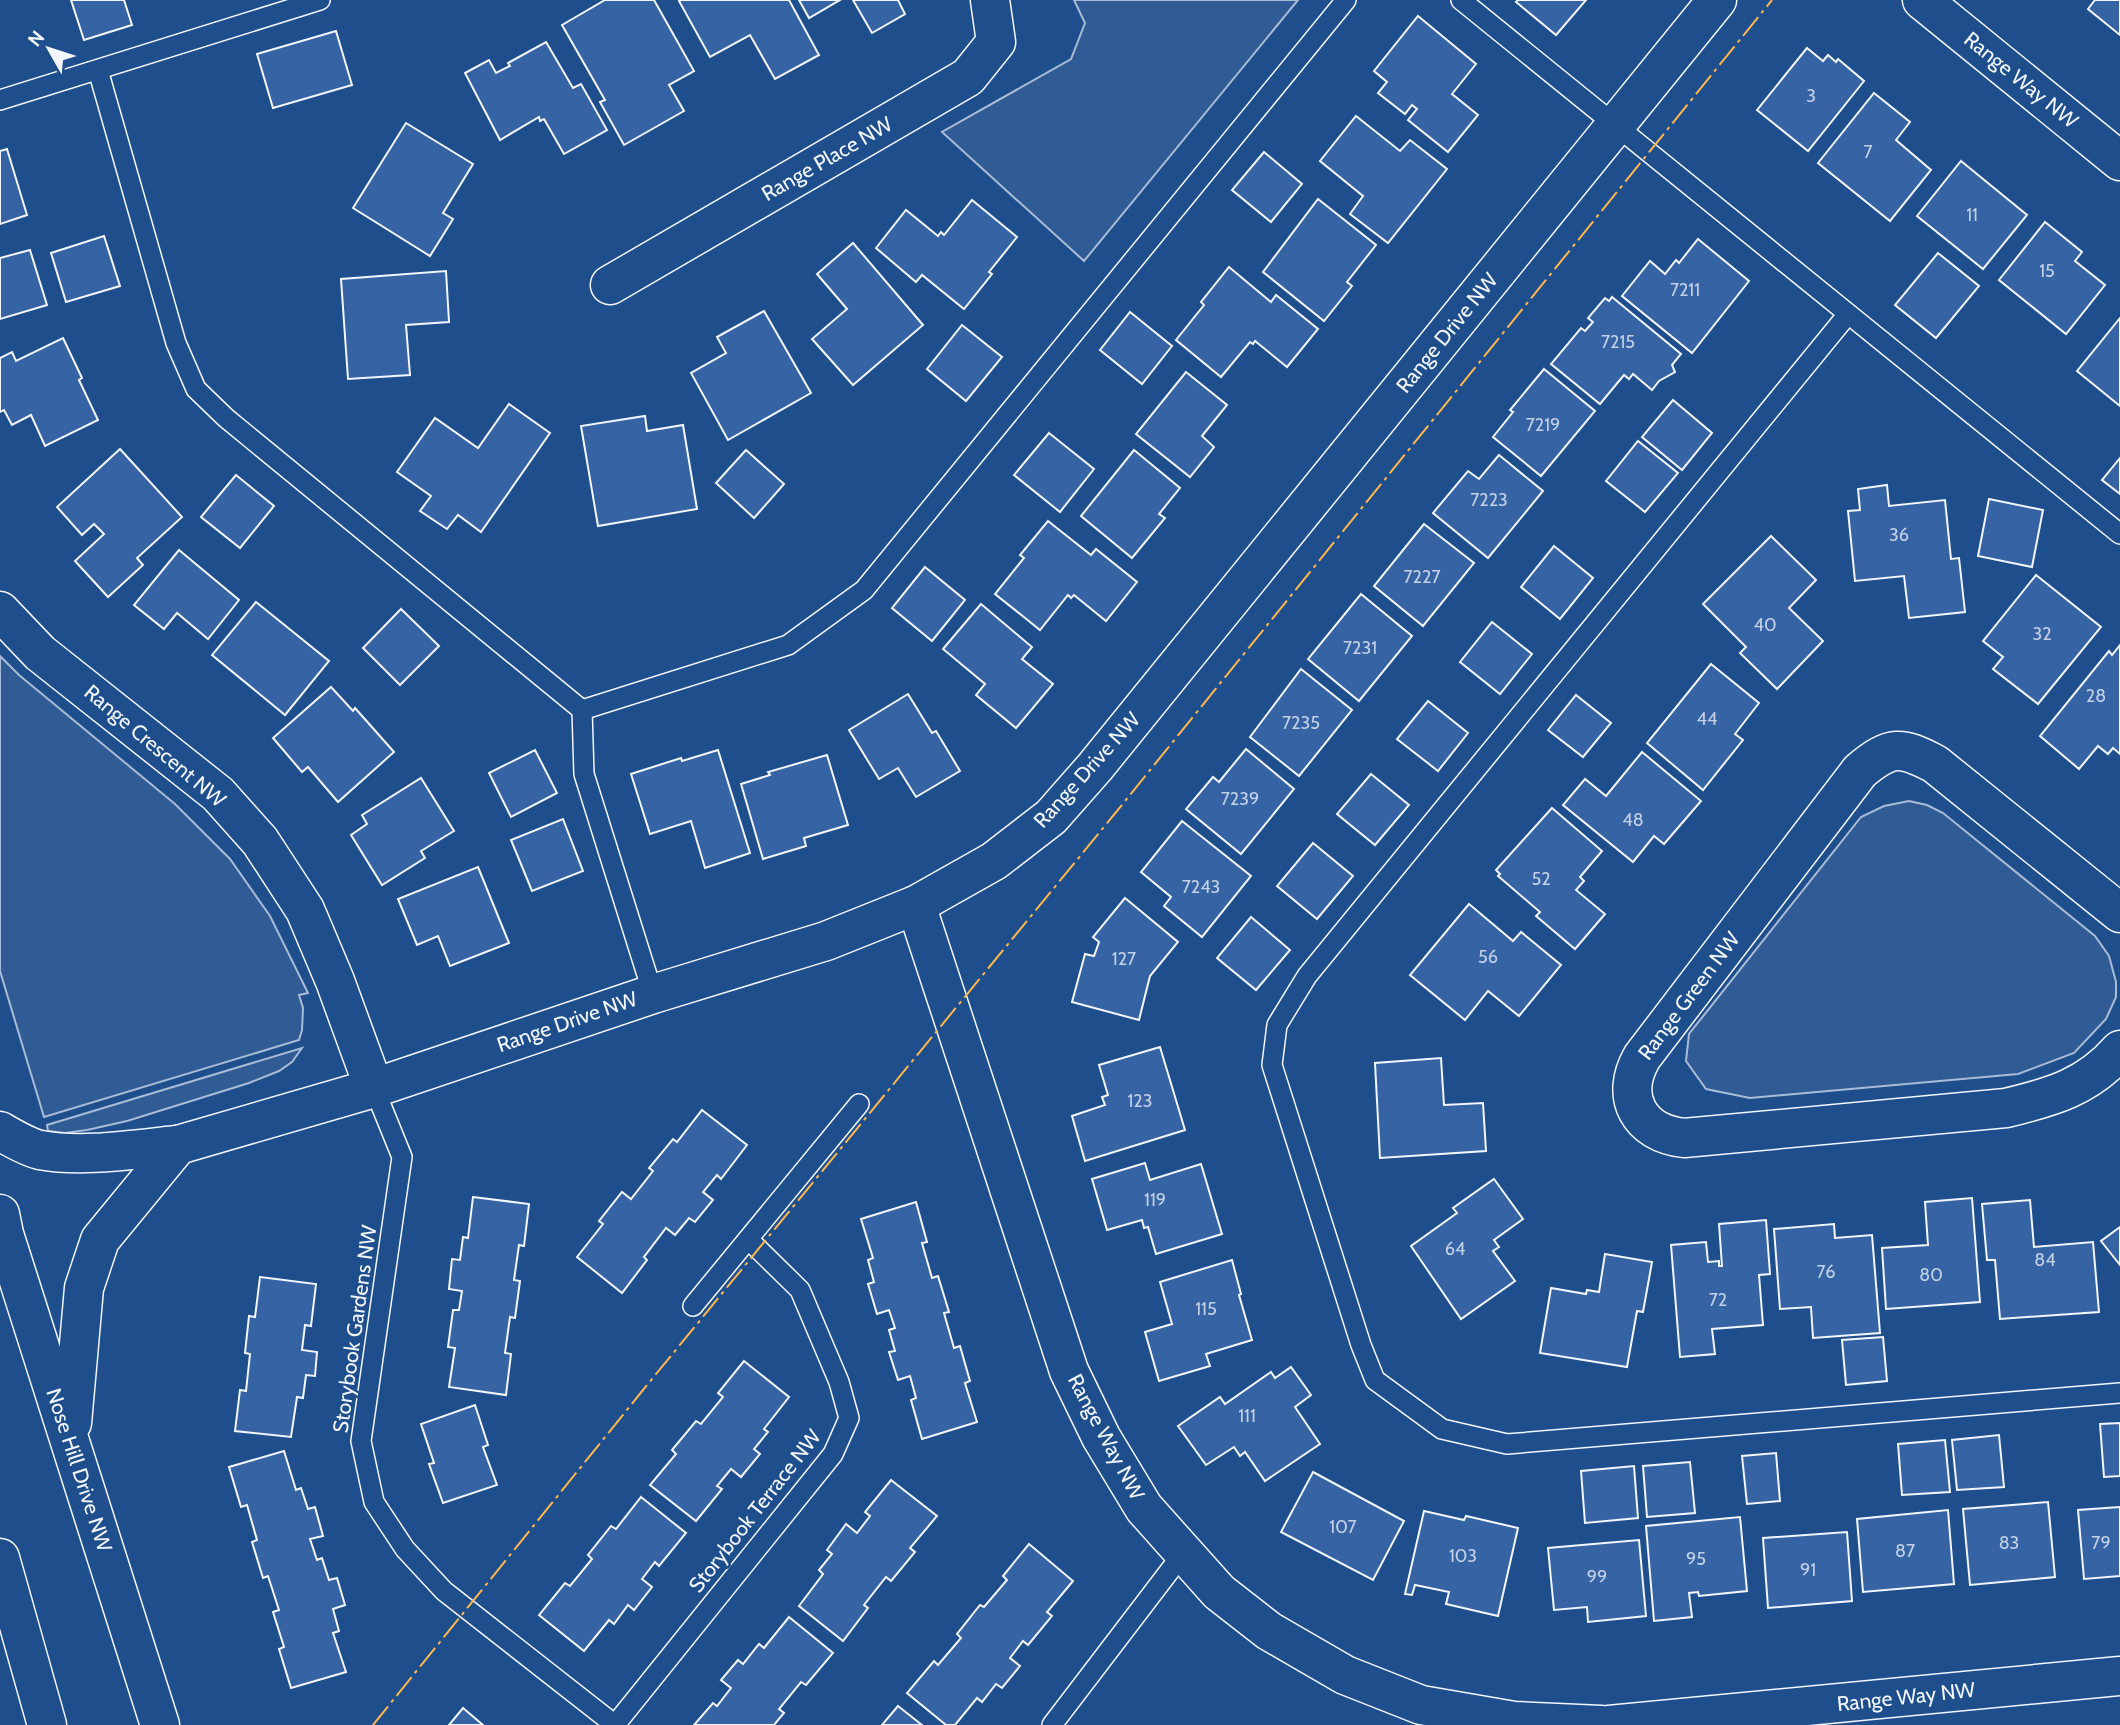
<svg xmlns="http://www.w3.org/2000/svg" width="2120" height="1725" font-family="Cabin,sans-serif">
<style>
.built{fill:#305b95;stroke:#a8bbd7;stroke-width:2}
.building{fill:#3563a3;stroke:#f2f6ff;stroke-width:2}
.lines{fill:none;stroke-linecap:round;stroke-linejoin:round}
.service-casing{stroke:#f2f6ff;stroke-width:22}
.minor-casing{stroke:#f2f6ff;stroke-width:41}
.secondary-casing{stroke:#f2f6ff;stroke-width:41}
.service{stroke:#1f4e8c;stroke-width:19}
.minor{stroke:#1f4e8c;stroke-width:38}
.secondary{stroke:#1f4e8c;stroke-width:38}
.power{stroke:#ffb74d;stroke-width:2;stroke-dasharray:24 5 3.5 5;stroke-linecap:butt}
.labels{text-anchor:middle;stroke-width:5;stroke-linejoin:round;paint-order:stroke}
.number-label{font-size:18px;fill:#c3d1e8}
.street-label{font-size:21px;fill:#f2f6ff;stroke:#1f4e8c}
</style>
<rect width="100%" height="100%" fill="#1f4e8c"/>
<g class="built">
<path d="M1074 0H1298L1084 261 942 132 1071 59 1085 23Z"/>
<path d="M0 656 19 675 175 804 230 859 270 916 308 993 299 995 303 1008 302 1030 299 1040 44 1117 0 971Z"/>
<path d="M1909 801 1927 805 1943 813 2095 936 2109 956 2116 982V997L2106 1019 2074 1053 2018 1074 1750 1098 1706 1089 1686 1061 1689 1034 1861 817 1884 806Z"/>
<path d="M302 1048 292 1062 279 1071 249 1083 127 1121 87 1130 65 1133 48 1131 47 1125Z"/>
</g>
<g class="building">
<path d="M71 0H124L132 25 84 40Z"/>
<path d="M605 0H654L694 71 669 85 684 111 624 145 600 102 605 100 562 25Z"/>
<path d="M681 0H789L819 55 775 79 750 35 710 57 679 1Z"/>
<path d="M799 0H840L809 18Z"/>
<path d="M853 0H898L905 14 872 33Z"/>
<path d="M1518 0H1586L1556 35 1516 2Z"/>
<path d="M2095 0H2120V35L2088 9Z"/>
<path d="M1418 16 1476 64 1452 94 1478 115 1448 152 1408 120 1417 109 1412 105 1405 114 1378 93 1387 82 1374 71Z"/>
<path d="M336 31 352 85 273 108 257 54Z"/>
<path d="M546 42 573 88 581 84 607 130 564 154 544 119 540 121 539 117 500 140 465 73 489 60 496 73 510 66 508 63Z"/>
<path d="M1807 48 1823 61 1828 55 1836 62 1838 59 1864 81 1808 151 1757 110Z"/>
<path d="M1874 93 1910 122 1896 140 1931 170 1890 221 1818 163Z"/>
<path d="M1356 116 1400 151 1410 140 1447 169 1388 243 1350 214 1363 196 1320 161Z"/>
<path d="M406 123 473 164 443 213 453 219 430 256 353 208Z"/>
<path d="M7 149 27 215 0 224V151Z"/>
<path d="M1264 152 1302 184 1271 222 1232 190Z"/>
<path d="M1961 161 2027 215 1983 269 1917 216Z"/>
<path d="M1318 199 1376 245 1347 282 1352 286 1324 321 1263 272Z"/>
<path d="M972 200 1017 237 989 272 992 274 964 309 922 275 916 282 876 248 906 210 938 236 941 232 944 235Z"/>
<path d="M2045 222 2082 252 2075 261 2105 285 2066 334 1999 280Z"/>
<path d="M104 236 120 286 66 302 51 253Z"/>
<path d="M1698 239 1749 281 1692 353 1622 296 1650 261 1665 274 1676 260 1679 263Z"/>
<path d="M853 243 923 325 853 385 812 339 847 309 817 274Z"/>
<path d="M30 250 47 305 0 319V258Z"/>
<path d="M1938 253 1979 286 1936 338 1895 305Z"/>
<path d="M1229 267 1271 302 1276 295 1318 329 1287 367 1255 341 1253 344 1250 342 1221 377 1176 340 1204 305 1201 302Z"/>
<path d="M446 271 449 322 406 325 410 375 348 379 341 279Z"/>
<path d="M1612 297 1681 354 1672 365 1675 372 1659 381 1652 390 1633 374 1629 379 1624 375 1600 404 1551 364 1581 328 1585 331 1593 322 1588 318 1605 298 1609 301Z"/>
<path d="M764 311 811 393 728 440 691 373 726 353 717 337Z"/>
<path d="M1130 312 1172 346 1142 384 1100 350Z"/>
<path d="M2120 318V406L2077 371Z"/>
<path d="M962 325 1002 357 966 401 927 369Z"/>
<path d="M63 338 82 378 79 380 98 420 45 446 31 415 12 425 4 410 0 412V358L12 352 16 361Z"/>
<path d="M1544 369 1595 411 1541 476 1493 437 1513 412 1510 410Z"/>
<path d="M1186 372 1227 405 1202 436 1214 447 1190 477 1136 434Z"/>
<path d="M1673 400 1712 433 1682 470 1642 437Z"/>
<path d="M509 404 550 433 481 532 458 515 447 529 420 511 431 496 397 472 435 418 478 448Z"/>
<path d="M645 416 647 431 683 425 697 509 598 526 581 426Z"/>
<path d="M1049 433 1094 469 1060 512 1014 475Z"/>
<path d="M1638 441 1678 473 1645 512 1606 481Z"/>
<path d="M120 449 182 517 137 558 143 565 108 597 75 561 104 534 94 524 82 535 57 507Z"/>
<path d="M746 450 784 484 754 518 716 483Z"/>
<path d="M1134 450 1180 488 1159 514 1165 518 1132 558 1081 516Z"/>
<path d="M1499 455 1543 491 1488 558 1433 513 1468 471 1479 479Z"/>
<path d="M2120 458V494L2102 480Z"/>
<path d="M236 475 274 506 240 548 201 517Z"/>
<path d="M1887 485 1889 506 1945 500 1951 559 1959 558 1965 612 1909 618 1904 576 1855 581 1848 511 1860 510 1858 489Z"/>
<path d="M1989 499 2043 510 2032 567 1978 556Z"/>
<path d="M1048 521 1091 555 1096 549 1137 582 1106 621 1074 595 1071 598 1068 595 1040 630 995 594 1024 558 1020 555Z"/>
<path d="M1424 524 1474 563 1423 626 1374 586Z"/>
<path d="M1771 536 1816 580 1789 608 1823 641 1777 689 1740 653 1746 647 1703 604Z"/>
<path d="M1554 546 1593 578 1560 619 1521 587Z"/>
<path d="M179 550 239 600 208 639 177 613 164 629 134 605Z"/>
<path d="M925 567 965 600 932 641 892 608Z"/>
<path d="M2036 575 2101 627 2038 704 1993 669 2003 657 1983 641Z"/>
<path d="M1361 594 1412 636 1359 701 1308 659Z"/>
<path d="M256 602 329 661 285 715 212 655Z"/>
<path d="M981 604 1032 647 1022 659 1053 684 1016 728 976 695 985 684 943 649Z"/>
<path d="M401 609 439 646 400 685 363 648Z"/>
<path d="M1492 622 1532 654 1500 694 1460 662Z"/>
<path d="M2120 645V754L2113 748 2108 754 2098 746 2079 769 2040 736 2109 651 2112 655Z"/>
<path d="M1711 664 1759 703 1735 734 1743 740 1703 790 1647 743Z"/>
<path d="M1301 669 1352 710 1299 776 1250 737Z"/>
<path d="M331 687 353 711 355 708 394 752 338 802 308 767 302 772 273 738Z"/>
<path d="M908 694 932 733 936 731 960 771 916 797 898 768 879 779 849 730Z"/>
<path d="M1576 695 1611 723 1583 757 1548 730Z"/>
<path d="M1428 701 1468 733 1438 771 1397 739Z"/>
<path d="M1246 749 1294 789 1241 854 1186 809 1213 777 1219 782Z"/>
<path d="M535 750 557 793 511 817 489 773Z"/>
<path d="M718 750 750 853 705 868 691 821 650 834 631 774 681 758 682 761Z"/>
<path d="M1642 752 1701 801 1664 844 1654 836 1633 862 1563 805 1585 779 1606 796Z"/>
<path d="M827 755 848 825 804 838 806 846 763 859 741 784 770 775 768 772Z"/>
<path d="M1371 774 1409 805 1375 845 1337 814Z"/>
<path d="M421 778 454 831 421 851 425 858 382 885 351 835 367 824 362 815Z"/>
<path d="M1552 808 1602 851 1580 877 1584 881 1576 890 1605 914 1575 949 1536 916 1540 912 1498 876 1500 874 1496 870Z"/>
<path d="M563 819 583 871 532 891 511 840Z"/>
<path d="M1182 821 1251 876 1202 937 1164 906 1171 897 1141 872Z"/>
<path d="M1313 843 1353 876 1317 919 1277 886Z"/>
<path d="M478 867 509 943 450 966 438 936 417 945 398 899Z"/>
<path d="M1125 898 1178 942 1150 976 1139 1020 1072 1002 1085 954 1094 956 1099 942 1093 937Z"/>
<path d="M1469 904 1513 941 1521 932 1561 965 1519 1016 1488 991 1465 1020 1410 975Z"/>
<path d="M1251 917 1290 950 1256 990 1217 958Z"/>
<path d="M1160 1047 1185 1130 1085 1161 1072 1116 1105 1105 1102 1097 1108 1095 1099 1065Z"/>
<path d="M1441 1058 1444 1105 1483 1103 1486 1151 1380 1158 1375 1063Z"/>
<path d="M702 1110 747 1145 721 1179 717 1175 703 1192 713 1200 695 1222 689 1218 675 1235 666 1228 644 1257 647 1260 622 1293 577 1257 603 1224 599 1221 622 1192 631 1199 653 1171 649 1168 673 1139 677 1142Z"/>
<path d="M1145 1163 1150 1180 1201 1164 1222 1234 1156 1254 1148 1227 1144 1228 1142 1220 1107 1230 1092 1179Z"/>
<path d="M1494 1179 1523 1219 1494 1240 1499 1247 1493 1251 1515 1281 1461 1319 1411 1246 1457 1213 1453 1208Z"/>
<path d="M473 1197 529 1204 524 1246 519 1245 514 1280 520 1281 515 1318 510 1317 505 1353 511 1354 506 1395 449 1387 455 1348 448 1347 453 1310H459L462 1291 449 1289 452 1259 460 1260 463 1237 468 1238Z"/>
<path d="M1972 1198 1980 1302 1886 1309 1882 1248 1928 1245 1925 1202Z"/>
<path d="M2030 1200 2034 1247 2093 1242 2099 1312 2000 1319 1995 1260H1987L1982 1204Z"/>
<path d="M916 1202 927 1242 922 1243 932 1278 938 1276 949 1312 944 1313 954 1348 960 1346 970 1381 965 1383 977 1422 922 1439 911 1400 916 1398 910 1376 898 1380 889 1352 895 1351 889 1330 895 1328 889 1310 877 1314 868 1284 874 1282 868 1260 873 1258 861 1219Z"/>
<path d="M1766 1220 1770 1274 1759 1275 1763 1325 1712 1329 1715 1354 1680 1357 1671 1245 1706 1242 1708 1262 1719 1261V1266H1722L1719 1224Z"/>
<path d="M1834 1224 1835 1238 1872 1235 1880 1333 1813 1338 1811 1307 1780 1309 1774 1229Z"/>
<path d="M2120 1227V1265L2101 1241Z"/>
<path d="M1605 1254 1652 1262 1643 1312 1637 1311 1627 1367 1540 1353 1551 1288 1586 1294 1587 1290 1599 1292Z"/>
<path d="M1232 1260 1241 1294 1239 1295 1252 1340 1206 1354 1210 1366 1159 1381 1145 1332 1172 1324 1160 1282Z"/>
<path d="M260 1277 316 1284 311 1326 305 1325 302 1350 317 1352 315 1376 306 1375 303 1398 297 1397 291 1437 235 1431 240 1390 246 1391 250 1354 245 1353 249 1316 255 1317Z"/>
<path d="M1883 1337 1887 1381 1846 1385 1842 1340Z"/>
<path d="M744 1361 789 1397 764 1429 768 1432 754 1449 760 1454 741 1477 731 1469 717 1486 722 1489 696 1521 650 1485 676 1454 672 1450 696 1421 701 1424 723 1397 718 1393Z"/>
<path d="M1291 1367 1311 1395 1295 1407 1320 1444 1265 1481 1245 1452 1240 1456 1234 1447 1206 1465 1178 1426 1220 1397 1225 1404 1271 1372 1275 1378Z"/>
<path d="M475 1405 488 1445 483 1447 497 1485 443 1503 429 1464 434 1463 421 1424Z"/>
<path d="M2120 1423V1476L2104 1477 2100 1424Z"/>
<path d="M1999 1435 2004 1487 1957 1490 1952 1440Z"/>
<path d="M1945 1440 1950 1492 1902 1495 1898 1444Z"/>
<path d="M284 1451 296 1490 301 1488 308 1509 315 1507 323 1536 310 1539 317 1560 322 1558 329 1580 337 1578 345 1605 333 1609 339 1631 333 1633 346 1672 291 1688 279 1649 284 1647 273 1612 279 1610 268 1576 263 1578 252 1542 257 1540 247 1505 241 1507 229 1467Z"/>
<path d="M1776 1453 1780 1501 1747 1504 1742 1456Z"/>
<path d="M1690 1462 1695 1513 1647 1517 1643 1466Z"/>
<path d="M1634 1466 1638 1518 1585 1523 1581 1471Z"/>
<path d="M1313 1472 1404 1521 1373 1580 1281 1532Z"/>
<path d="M891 1480 937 1516 910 1548 915 1552 891 1581 886 1577 864 1605 868 1608 843 1641 799 1606 823 1574 819 1570 832 1554 827 1550 846 1524 857 1533 870 1516 865 1512Z"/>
<path d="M641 1497 686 1533 659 1566 655 1562 642 1579 652 1587 634 1610 628 1605 614 1624 609 1620 584 1651 539 1615 565 1583 570 1586 592 1559 588 1555 611 1526 616 1529Z"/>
<path d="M2048 1502 2055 1577 1970 1585 1963 1509Z"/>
<path d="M2120 1507V1576L2084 1579 2078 1510Z"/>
<path d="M1948 1510 1954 1584 1863 1592 1857 1519Z"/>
<path d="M1424 1511 1464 1520 1466 1516 1518 1528 1498 1616 1446 1604 1449 1592 1415 1585 1412 1595 1405 1594Z"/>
<path d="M1740 1517 1747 1591 1699 1596 1698 1592 1689 1593 1692 1617 1654 1621 1646 1526Z"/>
<path d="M1847 1532 1852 1601 1768 1608 1763 1538Z"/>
<path d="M1639 1540 1646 1616 1588 1622 1587 1607 1554 1610 1548 1548Z"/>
<path d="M1029 1544 1073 1581 1047 1612 1052 1616 1028 1645 1023 1641 1010 1658 1020 1666 1002 1688 996 1684 982 1702 977 1698 955 1725H946L907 1693 934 1661 938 1665 961 1638 957 1634 980 1605 984 1607 1007 1580 1003 1576Z"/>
<path d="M789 1617 833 1653 806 1685 801 1682 779 1709 784 1713 774 1725H694L713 1703 717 1706 731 1688 721 1680 738 1660 743 1664 759 1644 764 1648Z"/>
<path d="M898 1706 922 1725H882Z"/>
<path d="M463 1708 483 1725H449Z"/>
</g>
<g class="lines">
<defs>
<g id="service">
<path d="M1461 0 2120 534"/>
<path d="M98 70 176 343 196 389 226 418 582 710 584 774 653 994"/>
<path d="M0 100 320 0"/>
<path d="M1848 314 1307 976 1277 1025 1272 1065 1361 1345 1375 1380 1442 1429 1507 1444 2120 1393"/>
<path d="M582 710 788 645 864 590 1346 0"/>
<path d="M374 1088 402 1157 361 1441 374 1502 405 1549 444 1591 615 1725 833 1454 849 1418 839 1382 800 1290 749 1240"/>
<path d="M693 1306 859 1104"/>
<path d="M1052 1725 1184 1552"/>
</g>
<g id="minor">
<path d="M1922 0 2120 161"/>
<path d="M610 285 968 77 996 42 990 0"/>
<path d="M0 611 40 653 218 794 260 841 305 910 335 981 374 1088"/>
<path d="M916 905 1069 1371 1101 1437 1144 1508 1219 1592 1269 1631 1345 1675 1421 1705 1514 1721 1601 1725"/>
<path d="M2120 913 1935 764C1901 746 1891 745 1860 771L1642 1057C1619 1097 1639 1133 1684 1138L2006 1108C2052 1097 2088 1087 2120 1050"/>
<path d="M178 1145 374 1088 653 994 826 941 916 905 994 861 1051 817 1095 767 1717 0"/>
<path d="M1609 1725 2120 1676"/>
</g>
<g id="secondary">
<path d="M0 1131C12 1138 27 1147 40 1150 83 1158 135 1149 178 1145"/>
<path d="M0 1214 4 1234 160 1725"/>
<path d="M72 1423 84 1288 100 1240 178 1145"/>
<path d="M0 1558 47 1725"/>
</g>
</defs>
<use href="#service" class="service-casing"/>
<use href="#minor" class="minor-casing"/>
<use href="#secondary" class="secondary-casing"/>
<use href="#service" class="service"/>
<use href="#minor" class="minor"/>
<use href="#secondary" class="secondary"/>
<path class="power" d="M373 1725 643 1390 1117 811 1772 0"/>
</g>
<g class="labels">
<g class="number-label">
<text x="1811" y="102">3</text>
<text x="1868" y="158">7</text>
<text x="1972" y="221">11</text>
<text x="2047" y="277">15</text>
<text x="1685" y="296">7211</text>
<text x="1618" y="348">7215</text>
<text x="1543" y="431">7219</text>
<text x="1489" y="506">7223</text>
<text x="1899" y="541">36</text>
<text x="1422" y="583">7227</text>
<text x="1765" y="631">40</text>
<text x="2042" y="640">32</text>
<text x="1360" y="654">7231</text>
<text x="2096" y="702">28</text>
<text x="1707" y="725">44</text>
<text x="1301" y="729">7235</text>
<text x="1240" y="805">7239</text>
<text x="1633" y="826">48</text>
<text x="1541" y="885">52</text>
<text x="1201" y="893">7243</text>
<text x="1488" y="963">56</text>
<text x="1124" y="965">127</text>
<text x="1140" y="1107">123</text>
<text x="1155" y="1206">119</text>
<text x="1455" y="1255">64</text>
<text x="2045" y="1266">84</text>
<text x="1826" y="1278">76</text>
<text x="1931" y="1281">80</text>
<text x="1718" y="1306">72</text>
<text x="1206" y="1315">115</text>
<text x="1247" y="1422">111</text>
<text x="1343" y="1533">107</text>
<text x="2009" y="1549">83</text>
<text x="2101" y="1549">79</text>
<text x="1905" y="1557">87</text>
<text x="1463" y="1562">103</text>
<text x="1696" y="1565">95</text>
<text x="1808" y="1576">91</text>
<text x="1597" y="1583">99</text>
</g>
<g class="street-label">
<text transform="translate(2021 80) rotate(39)" y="7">Range Way NW</text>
<text transform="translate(827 159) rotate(-30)" y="7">Range Place NW</text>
<text transform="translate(1447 333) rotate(-51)" y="7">Range Drive NW</text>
<text transform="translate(155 746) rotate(40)" y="7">Range Crescent NW</text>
<text transform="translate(1087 770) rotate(-48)" y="7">Range Drive NW</text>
<text transform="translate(1689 996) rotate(-53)" y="7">Range Green NW</text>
<text transform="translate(567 1022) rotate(-19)" y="7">Range Drive NW</text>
<text transform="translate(355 1329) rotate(-82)" y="7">Storybook Gardens NW</text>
<text transform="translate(1106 1437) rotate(62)" y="7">Range Way NW</text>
<text transform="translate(79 1470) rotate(72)" y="7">Nose Hill Drive NW</text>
<text transform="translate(755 1511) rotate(-52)" y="7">Storybook Terrace NW</text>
<text transform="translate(1906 1697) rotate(-6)" y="7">Range Way NW</text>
</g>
</g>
<g transform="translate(49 49) rotate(309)" stroke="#1f4e8c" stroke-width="5" paint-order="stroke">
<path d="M0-5L12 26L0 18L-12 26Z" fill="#f2f6ff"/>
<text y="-10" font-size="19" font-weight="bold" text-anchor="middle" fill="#f2f6ff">N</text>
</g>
</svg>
